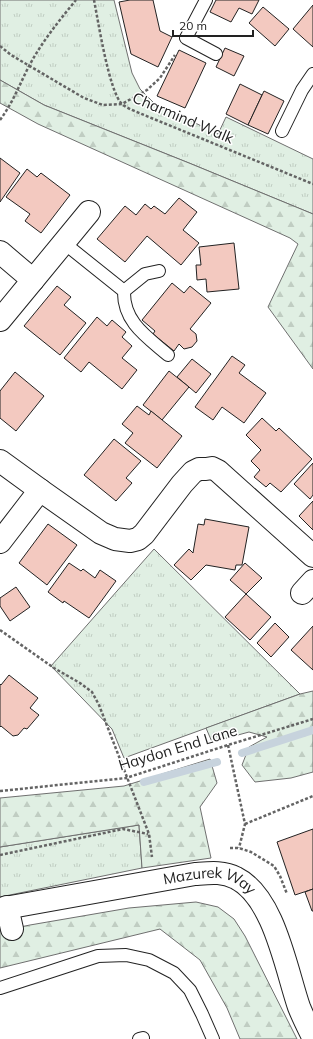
<svg xmlns="http://www.w3.org/2000/svg" width="313" height="1039" font-family="Mulish,sans-serif">
<style>
.grass{fill:url(#grass-tufts);stroke:#6f6f6f}
.forest{fill:url(#forest-firs);stroke:#6f6f6f}
.lines{fill:none;stroke-linecap:round;stroke-linejoin:round}
.stream{stroke:#c7d3dd;stroke-width:8}
.building{fill:#f3c9c0;stroke:#222}
.service-casing{stroke:#222;stroke-width:14}
.minor-casing{stroke:#222;stroke-width:24}
.path{stroke:#646464;stroke-width:2.5;stroke-dasharray:3 2;stroke-linecap:butt}
.service{stroke:#fff;stroke-width:12}
.minor{stroke:#fff;stroke-width:22}
.labels{text-anchor:middle;stroke-width:3;stroke-linejoin:round;paint-order:stroke}
.street-label{font-size:15px;fill:#222;stroke:#fff}
</style>
<defs>
<pattern id="grass-tufts" width="24" height="20" patternUnits="userSpaceOnUse"><rect width="24" height="20" fill="#e0efe3"/><path d="M3 7l-1-3M5 7V3M7 7l1-3M15 17l-1-3M17 17v-4M19 17l1-3" fill="none" stroke="#c0cdc2"/></pattern>
<pattern id="forest-firs" width="22" height="20" patternUnits="userSpaceOnUse"><rect width="22" height="20" fill="#e0efe3"/><path d="M5 1l3.5 6h-7zM16 11l3.5 6h-7z" fill="#c0cdc2"/></pattern>
</defs>
<rect width="100%" height="100%" fill="#fff"/>
<g class="grass">
<path d="M0 0H114L132 73 140 89 154 103 218 134 226 117 313 159V214L189 163 44 105 0 80Z"/>
<path d="M154 549 300 694 124 758 112 729 51 666Z"/>
<path d="M139 825 142 868 0 897V847Z"/>
</g>
<g class="forest">
<path d="M0 80 44 105 189 163 313 214V369L268 307 298 244 290 238 38 124 0 103Z"/>
<path d="M313 691V772L291 778 255 782 242 765 249 747 267 737 249 732 212 742 206 728 300 694Z"/>
<path d="M210 759 217 783 200 807 211 858 142 868 139 825 0 847V798L124 786Z"/>
<path d="M196 902 218 907 234 919 245 936 297 1039H240L227 1008 200 960 160 929 0 968V931L30 925 129 908Z"/>
</g>
<g class="lines">
<g class="stream">
<path d="M242 753 313 730"/>
<path d="M144 782 217 762"/>
</g>
</g>
<g class="building">
<path d="M130 0H153L160 31 172 37 158 67 131 54 119 2Z"/>
<path d="M216 0H259L252 14 239 8 231 22 210 12Z"/>
<path d="M313 5V47L293 29Z"/>
<path d="M263 7 289 29 275 46 249 23Z"/>
<path d="M225 48 244 56 234 76 216 67Z"/>
<path d="M179 50 206 63 185 108 157 96Z"/>
<path d="M240 84 262 95 248 125 226 114Z"/>
<path d="M264 91 284 101 268 134 248 125Z"/>
<path d="M0 158 20 173 0 202Z"/>
<path d="M27 169 37 177 41 173 70 195 41 233 25 221 30 214 6 197Z"/>
<path d="M179 198 197 212 183 230 199 243 181 265 147 236 125 262 97 239 125 206 136 215 145 204 151 209 154 206 165 214Z"/>
<path d="M234 243 239 289 207 292 206 279 197 280 196 265H201L199 247Z"/>
<path d="M172 283 184 293 190 286 211 303 190 329 196 334 197 341 192 347 184 349 179 344 174 351 153 334 155 331 142 320Z"/>
<path d="M57 286 71 297 64 305 86 323 60 355 24 326Z"/>
<path d="M97 317 107 326 112 320 126 332 122 337 132 346 122 358 137 370 122 389 89 362 81 372 64 358Z"/>
<path d="M232 356 245 365 239 373 266 393 244 423 222 407 213 420 195 407Z"/>
<path d="M192 359 211 374 196 393 177 377Z"/>
<path d="M169 371 189 387 162 420 143 405Z"/>
<path d="M15 372 44 396 16 431 0 418V391Z"/>
<path d="M137 406 149 415 151 411 182 436 157 468 125 443 133 433 122 424Z"/>
<path d="M262 418 276 431 279 428 312 459 281 492 270 483 266 487 254 477 260 470 251 461 261 450 246 435Z"/>
<path d="M114 439 141 461 126 478 132 483 116 501 84 475Z"/>
<path d="M313 463V495L310 499 294 484Z"/>
<path d="M313 501V530L299 516Z"/>
<path d="M205 519 249 527 242 565H236L235 570 206 565 191 580 174 565 189 549 193 553 198 524 204 525Z"/>
<path d="M48 524 77 545 47 585 19 563Z"/>
<path d="M69 563 81 571 83 569 95 578 100 570 116 581 89 618 64 601 63 603 48 592Z"/>
<path d="M245 563 262 578 246 594 230 580Z"/>
<path d="M16 587 30 607 10 621 0 606V598Z"/>
<path d="M246 594 271 617 250 640 225 617Z"/>
<path d="M275 623 289 637 271 657 257 643Z"/>
<path d="M313 626V670L291 650Z"/>
<path d="M9 675 38 698 30 708 39 715 27 729 24 728 18 735 13 736 1 726 0 727V684L1 685Z"/>
<path d="M313 829V889L295 895 277 842Z"/>
<path d="M313 889V911H312L305 892Z"/>
</g>
<g class="lines">
<defs>
<g id="service">
<path d="M206 0 186 38 216 54"/>
<path d="M282 131 302 90 313 74"/>
<path d="M64 243 124 291C123 322 147 337 168 355"/>
<path d="M124 291 145 274 159 271"/>
<path d="M0 988 98 956 126 955 149 960 174 973 190 990 202 1014 213 1039"/>
<path d="M139 1039 143 1038"/>
</g>
<g id="minor">
<path d="M0 252 33 280 0 320"/>
<path d="M33 280 89 212"/>
<path d="M0 461 40 490"/>
<path d="M0 542 40 490 101 533 115 539 130 541 138 539 144 534 182 484 193 472 199 469H206L212 468 218 471 313 556"/>
<path d="M302 593 313 581"/>
<path d="M7 907 12 929"/>
<path id="s1" d="M0 909 195 874C209 873 223 871 236 878 274 897 286 969 299 1007 303 1017 308 1027 313 1037"/>
</g>
</defs>
<use href="#service" class="service-casing"/>
<use href="#minor" class="minor-casing"/>
<g class="path">
<path d="M94 0C98 20 109 92 122 104 128 109 137 112 144 115L313 184"/>
<path d="M0 46 11 55 84 98 103 105 122 104 147 90 160 78 175 55"/>
<path d="M0 120C12 104 19 86 28 68 41 43 58 22 76 0"/>
<path d="M0 630 54 668 80 683 92 692 99 705 149 834 152 857"/>
<path d="M228 745 245 824 239 848"/>
<path d="M0 791 126 778 228 745 313 719"/>
<path d="M245 824 313 796"/>
<path d="M230 848H239L251 852 274 866 280 876 287 894"/>
<path d="M0 855 123 829 148 834"/>
</g>
<use href="#service" class="service"/>
<use href="#minor" class="minor"/>
</g>
<g class="labels">
<g class="street-label">
<text transform="translate(183 118) rotate(23)" y="5">Charmind Walk</text>
<text transform="translate(178 748) rotate(-17)" y="5">Haydon End Lane</text>
<text dy="5" stroke="none"><textPath href="#s1" startOffset="214">Mazurek Way</textPath></text>
</g>
</g>
<path d="M173 30v6h80v-6" fill="none" stroke="#222222" stroke-width="2"/>
<text x="179" y="30" font-size="12" fill="#222222" stroke="#ffffff" stroke-width="3" paint-order="stroke">20 m</text>
</svg>
